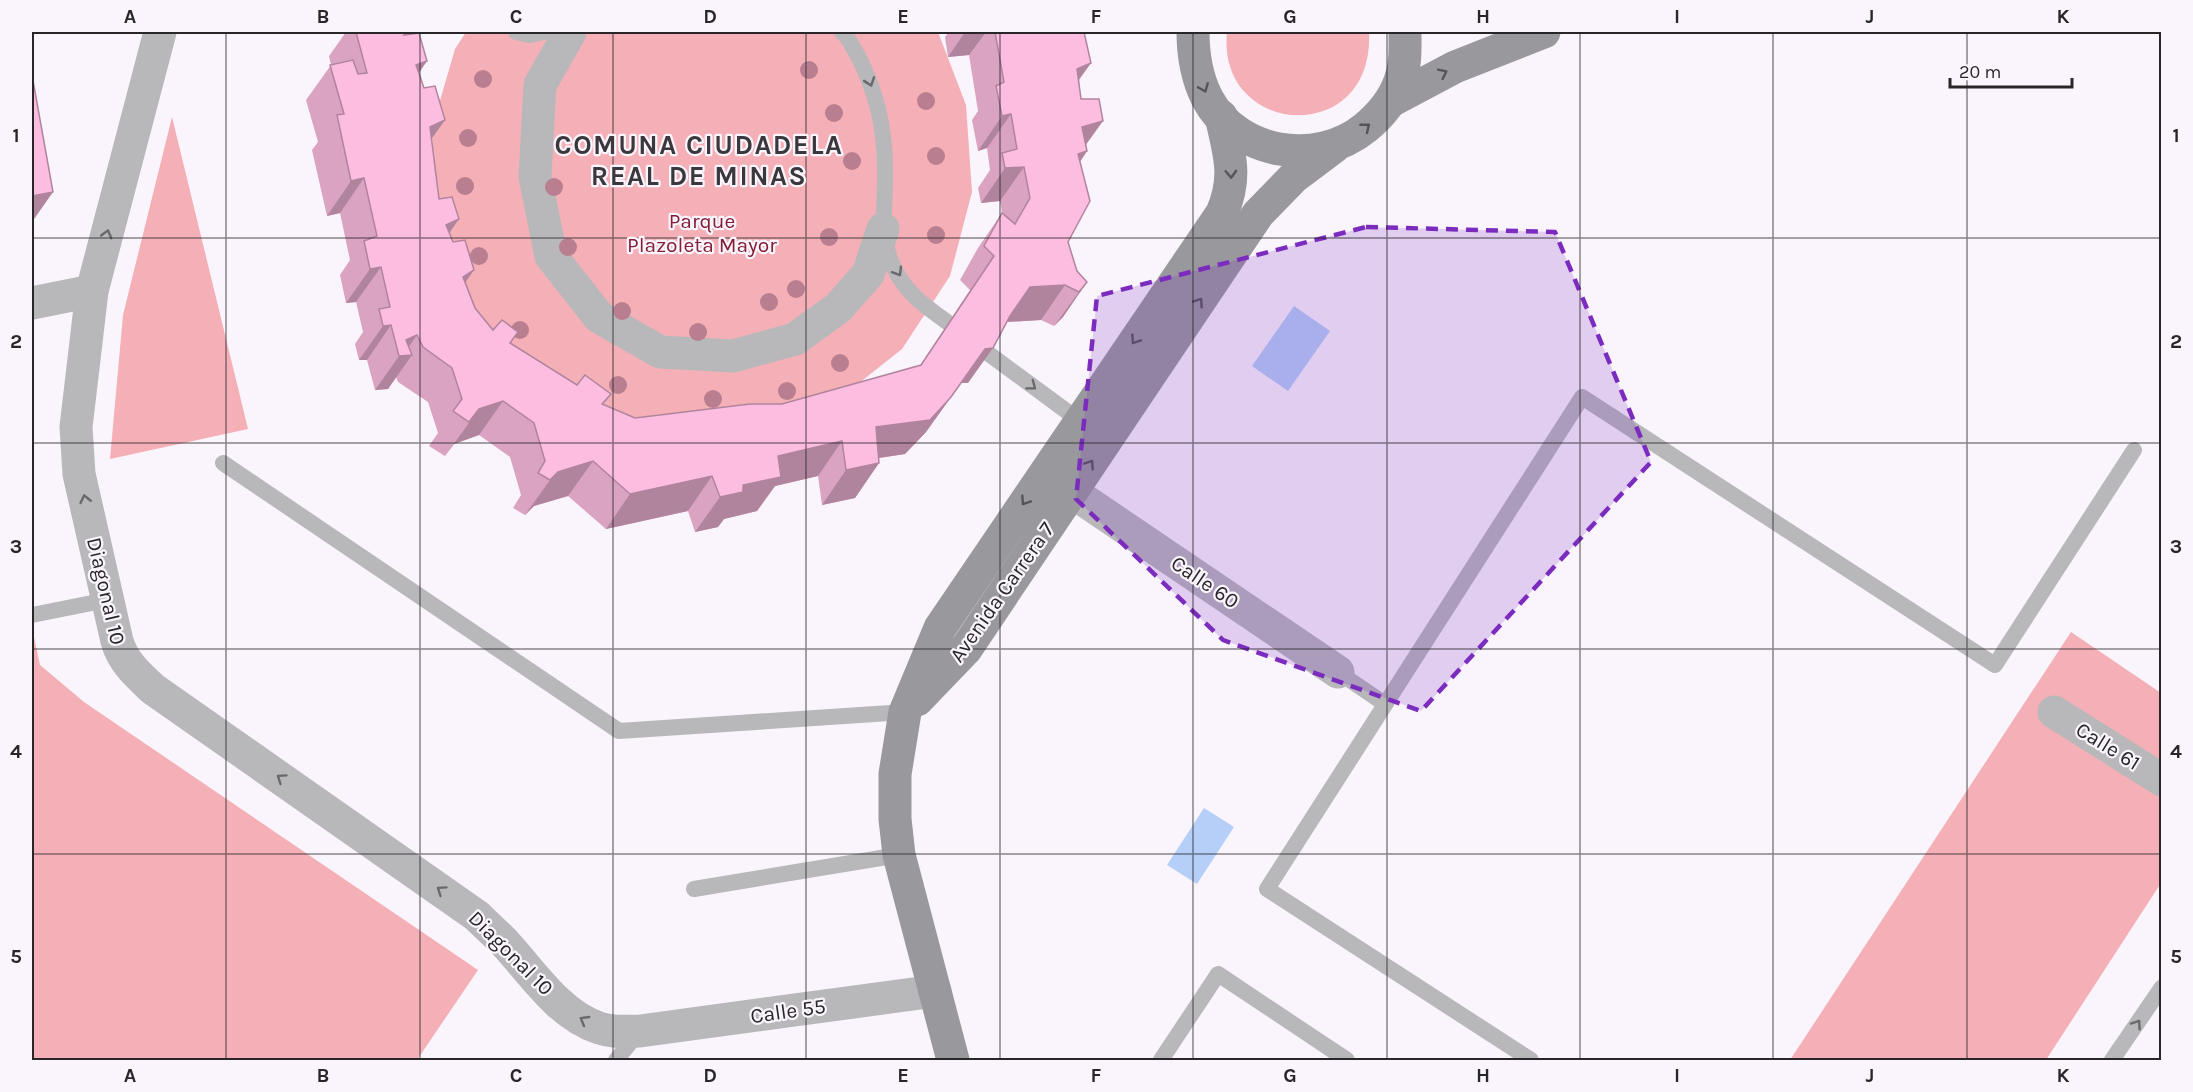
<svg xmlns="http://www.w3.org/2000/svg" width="2193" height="1092" font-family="Karla,sans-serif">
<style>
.green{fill:#f4b0b6}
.water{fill:#b5cff8}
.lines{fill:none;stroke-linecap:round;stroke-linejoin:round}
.lane{stroke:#b8b8bb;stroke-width:16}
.street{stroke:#b8b8bb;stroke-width:33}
.secondary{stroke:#99999d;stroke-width:33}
.tree{fill:#b97e8f}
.wall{fill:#daa3c2}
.shaded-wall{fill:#b1849e}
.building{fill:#fdbde1;stroke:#b1849e;stroke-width:1.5}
.oneway{stroke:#555457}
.oneway2{stroke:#69686b}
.marked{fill:#7b2cbf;fill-opacity:0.2;stroke:#7b2cbf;stroke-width:4.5;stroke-dasharray:12 8;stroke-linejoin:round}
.grid{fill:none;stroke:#282629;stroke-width:1.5;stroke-opacity:0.55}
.labels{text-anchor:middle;stroke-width:4.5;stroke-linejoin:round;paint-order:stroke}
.park-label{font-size:21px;fill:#831c35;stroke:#faf5fc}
.street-label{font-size:21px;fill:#282629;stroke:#faf5fc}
.district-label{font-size:27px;font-weight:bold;letter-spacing:1.5px;fill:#3b383d;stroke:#faf5fc}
.neatline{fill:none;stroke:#282629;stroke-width:2}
.grid-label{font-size:20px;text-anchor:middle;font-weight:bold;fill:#282629}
</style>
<rect width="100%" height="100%" fill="#faf5fc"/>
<g class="green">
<path d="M466 32H938L966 105 972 192 950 276 902 349 834 403 666 434 583 409 512 358 462 291 434 213 432 128 455 49Z"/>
<path d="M1227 32H1369C1375 148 1216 138 1227 32Z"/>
<path d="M172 117 248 429 110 459 123 315Z"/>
<path d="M32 628 40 665 84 702 478 970 417 1060H32Z"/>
<path d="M2071 632 2161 693V883L2046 1060H1790Z"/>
</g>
<g class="water">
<path d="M1294 306 1330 331 1288 391 1252 366Z"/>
<path d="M1204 808 1234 827 1197 884 1167 865Z"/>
</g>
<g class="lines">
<g class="lane">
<path d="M516 32 530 35 544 32"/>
<path d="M842 32C849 38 852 46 857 54 876 90 885 128 885 168 886 202 878 236 894 268 906 293 925 306 947 322"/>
<path d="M985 351 1080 421"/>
<path d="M223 463 619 731 905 712"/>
<path d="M32 615 107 600"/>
<path d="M1338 672 1385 704"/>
<path d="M694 889 899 855"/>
<path d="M616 1060 640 1031"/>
<path d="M1161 1060 1218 974 1347 1060"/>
<path d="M1531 1060 1267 889 1582 397 1995 665 2134 450"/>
<path d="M2112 1060 2162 987"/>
</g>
<g class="street">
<path d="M160 32 92 291 76 427 79 474 117 641C123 662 137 674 153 689L477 916C486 925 495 933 504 942 532 972 558 1014 599 1028 613 1033 626 1031 640 1031L935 991"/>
<path d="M570 32 540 85 535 177 551 256 599 317 660 352 733 356 795 339 838 308 868 274 883 229"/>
<path d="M32 303 92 291"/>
<path d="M1072 492 1338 672"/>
<path d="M2054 712 2162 780"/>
</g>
<g class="secondary">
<path d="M1193 32C1193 55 1196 76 1207 98 1237 155 1317 167 1365 128 1381 115 1393 101 1400 81 1406 65 1405 48 1405 32"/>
<path d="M1391 101 1455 67 1544 32"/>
<path d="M917 700 966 649 1258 214 1294 177 1334 147"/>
<path d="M953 1060 899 855 895 819V774L905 712 940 628 1222 213C1238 176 1229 153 1221 116"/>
</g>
</g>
<g class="tree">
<circle cx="809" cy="70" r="9"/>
<circle cx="483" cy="79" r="9"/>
<circle cx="926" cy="101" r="9"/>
<circle cx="834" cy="113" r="9"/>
<circle cx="468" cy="138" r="9"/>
<circle cx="936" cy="156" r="9"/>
<circle cx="852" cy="161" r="9"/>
<circle cx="465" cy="186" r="9"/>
<circle cx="554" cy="187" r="9"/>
<circle cx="936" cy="235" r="9"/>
<circle cx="829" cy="237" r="9"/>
<circle cx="568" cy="247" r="9"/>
<circle cx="479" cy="256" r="9"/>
<circle cx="796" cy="289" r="9"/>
<circle cx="769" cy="302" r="9"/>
<circle cx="622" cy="311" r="9"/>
<circle cx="520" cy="330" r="9"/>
<circle cx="698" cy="332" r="9"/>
<circle cx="840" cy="363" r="9"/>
<circle cx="618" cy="385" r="9"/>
<circle cx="787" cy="391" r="9"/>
<circle cx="713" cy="399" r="9"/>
</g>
<path class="wall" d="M346 32H419L418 33 427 61 419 73 424 88 445 120 431 139 439 199 466 282 475 308 493 330 518 332 510 343 577 385 611 394 604 404 635 418 782 404 920 366 970 290 960 280 978 248 1002 213 1000 201 981 203 978 188 990 170 987 148 978 151 972 120 978 111 969 55 948 57 945 37 949 32H1084L1091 63 1079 80 1087 151 1080 162 1068 242 1077 271 1087 282 1063 317 1054 326 1041 320 1007 322 968 383H961L926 432 905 454 879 458V463L855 498 822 505 818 476 775 486 757 511 724 519 718 527 695 532 688 511 606 529 568 496 534 506 525 515 513 508 521 495 510 457 479 435 454 444 445 456 429 446 438 433 428 402 398 382 396 377 388 389 375 390 367 360H359L355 344 363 332 356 302 346 303 340 275 350 260 340 213 327 216 312 150 318 142 306 100 331 65 329 56Z"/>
<g class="shaded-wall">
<path d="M965 32H986L969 55 948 57Z"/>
<path d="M427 61 402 96 416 65Z"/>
<path d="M1091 63 1066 97 1077 69Z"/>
<path d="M1011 114 987 148 978 151 1002 116Z"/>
<path d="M445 120 420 155 430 127Z"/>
<path d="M1103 121 1080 153 1087 151 1063 186 1082 127Z"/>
<path d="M1024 167 1000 201 981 203 1005 168Z"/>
<path d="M364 178 340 213 327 216 351 181Z"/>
<path d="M53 192 32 222V196Z"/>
<path d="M459 219 435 254 446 225Z"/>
<path d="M381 267 356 302 346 303 370 269Z"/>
<path d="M474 270 450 304 463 277Z"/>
<path d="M1087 282 1063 317 1054 326 1079 292Z"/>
<path d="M1065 285 1041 320 1006 322 993 348 968 383H961L926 432 905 454 852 462 876 427 985 349 1030 287Z"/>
<path d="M391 325 367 360H359L383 326Z"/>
<path d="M417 335 403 355H412L388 389 375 390 399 356 406 340Z"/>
<path d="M503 401 479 435 454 444 445 456 479 409Z"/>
<path d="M842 441 818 476 775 486 757 511 724 519 718 527 695 532 720 497 743 485 778 456Z"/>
<path d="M593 461 568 496 534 506 525 515 550 480 558 472Z"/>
<path d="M879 463 855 498 822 505 846 470Z"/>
<path d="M712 476 688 511 606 529 630 494Z"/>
</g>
<g class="building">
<path d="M356 32H406L404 35 419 33 427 61 416 65 424 88 435 86 445 120 430 127 439 199 452 197 459 219 446 225 453 242 465 240 474 270 463 277 475 308 493 330 502 320 518 332 510 343 577 385 585 375 611 394 602 404 635 418 750 404H782L921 365 994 256 984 246 1002 213 1015 224 1030 198 1024 167 1005 168 1002 153 1017 149 1011 114 1002 116 996 86 1004 82 995 32H1084L1091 63 1077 69 1081 99H1099L1103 121 1082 127 1087 151 1078 154 1090 201 1068 242 1077 271 1087 282 1079 292 1065 285 1030 287 1010 316 993 348 985 349 951 397 930 420 876 427 879 463 846 470 842 441 778 456 781 477 743 485V492L720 497 712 476 630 494 593 461 558 472 550 480 538 473 545 461 534 423 503 401 479 409 469 422 453 411 462 399 452 368 423 347 417 335 406 340 412 355 399 356 391 325 383 326 379 309 390 307 381 267 370 269 364 241 377 236 364 178 351 181 337 115 344 114 330 65 353 60 358 74 367 73Z"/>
<path d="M32 75 53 192 32 196Z"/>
</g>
<defs><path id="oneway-chevron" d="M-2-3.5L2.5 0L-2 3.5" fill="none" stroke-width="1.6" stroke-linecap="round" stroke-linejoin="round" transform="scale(1.5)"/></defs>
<g class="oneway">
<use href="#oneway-chevron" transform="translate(1443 73) rotate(-26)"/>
<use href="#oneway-chevron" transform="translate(1204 88) rotate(68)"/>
<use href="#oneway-chevron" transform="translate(1366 127) rotate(-39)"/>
<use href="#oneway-chevron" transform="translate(1231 174) rotate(88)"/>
<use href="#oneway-chevron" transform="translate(1199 302) rotate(-56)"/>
<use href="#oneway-chevron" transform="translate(1135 340) rotate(124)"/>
<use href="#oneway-chevron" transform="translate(1090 464) rotate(-56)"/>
<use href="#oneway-chevron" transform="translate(1025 501) rotate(124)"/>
</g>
<g class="oneway2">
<use href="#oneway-chevron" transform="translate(870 82) rotate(71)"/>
<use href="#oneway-chevron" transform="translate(107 234) rotate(-75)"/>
<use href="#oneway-chevron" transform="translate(898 272) rotate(59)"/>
<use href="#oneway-chevron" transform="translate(1032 386) rotate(37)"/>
<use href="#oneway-chevron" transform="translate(85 499) rotate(-103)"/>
<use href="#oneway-chevron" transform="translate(281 778) rotate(-145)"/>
<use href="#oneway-chevron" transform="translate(441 890) rotate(-145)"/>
<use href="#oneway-chevron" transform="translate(584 1020) rotate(-150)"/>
<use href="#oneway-chevron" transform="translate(2137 1024) rotate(-56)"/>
</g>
<path class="marked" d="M1366 227 1555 232 1651 462 1421 711 1223 640 1076 499 1097 296Z"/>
<path class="grid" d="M226 32V1060M420 32V1060M613 32V1060M806 32V1060M1000 32V1060M1193 32V1060M1387 32V1060M1580 32V1060M1773 32V1060M1967 32V1060M32 238H2162M32 443H2162M32 649H2162M32 854H2162"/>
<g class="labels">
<g class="park-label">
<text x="702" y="228">Parque<tspan x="702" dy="24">Plazoleta Mayor</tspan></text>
</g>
<g class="street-label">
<text transform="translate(1205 582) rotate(34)" y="7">Calle 60</text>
<text transform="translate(106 591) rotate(77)" y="7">Diagonal 10</text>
<text transform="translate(1002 592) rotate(-55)" y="7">Avenida Carrera 7</text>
<text transform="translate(2108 746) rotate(32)" y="7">Calle 61</text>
<text transform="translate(511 953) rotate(45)" y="7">Diagonal 10</text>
<text transform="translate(788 1011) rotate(-8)" y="7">Calle 55</text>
</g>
<g class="district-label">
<text x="699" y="154">COMUNA CIUDADELA<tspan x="699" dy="31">REAL DE MINAS</tspan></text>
</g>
</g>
<rect width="2193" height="1092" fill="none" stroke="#faf5fc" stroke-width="66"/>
<path d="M1950 78v9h122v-9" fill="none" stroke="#282629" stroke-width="3"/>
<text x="1959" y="78" font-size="18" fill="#282629" stroke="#faf5fc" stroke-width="4.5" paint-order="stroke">20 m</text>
<rect x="33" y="33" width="2127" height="1026" class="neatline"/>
<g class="grid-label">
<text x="130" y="23">A</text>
<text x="323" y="23">B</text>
<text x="516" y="23">C</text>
<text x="710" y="23">D</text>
<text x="903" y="23">E</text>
<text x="1096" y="23">F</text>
<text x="1290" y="23">G</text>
<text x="1483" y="23">H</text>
<text x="1677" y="23">I</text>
<text x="1870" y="23">J</text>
<text x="2063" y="23">K</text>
<text x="16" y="142">1</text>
<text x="2176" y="142">1</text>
<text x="16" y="348">2</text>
<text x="2176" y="348">2</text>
<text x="16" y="553">3</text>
<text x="2176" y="553">3</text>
<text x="16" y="758">4</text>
<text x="2176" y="758">4</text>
<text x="16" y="963">5</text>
<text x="2176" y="963">5</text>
<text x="130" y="1082">A</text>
<text x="323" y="1082">B</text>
<text x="516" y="1082">C</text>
<text x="710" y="1082">D</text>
<text x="903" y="1082">E</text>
<text x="1096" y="1082">F</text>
<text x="1290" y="1082">G</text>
<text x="1483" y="1082">H</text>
<text x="1677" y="1082">I</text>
<text x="1870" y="1082">J</text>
<text x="2063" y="1082">K</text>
</g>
</svg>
